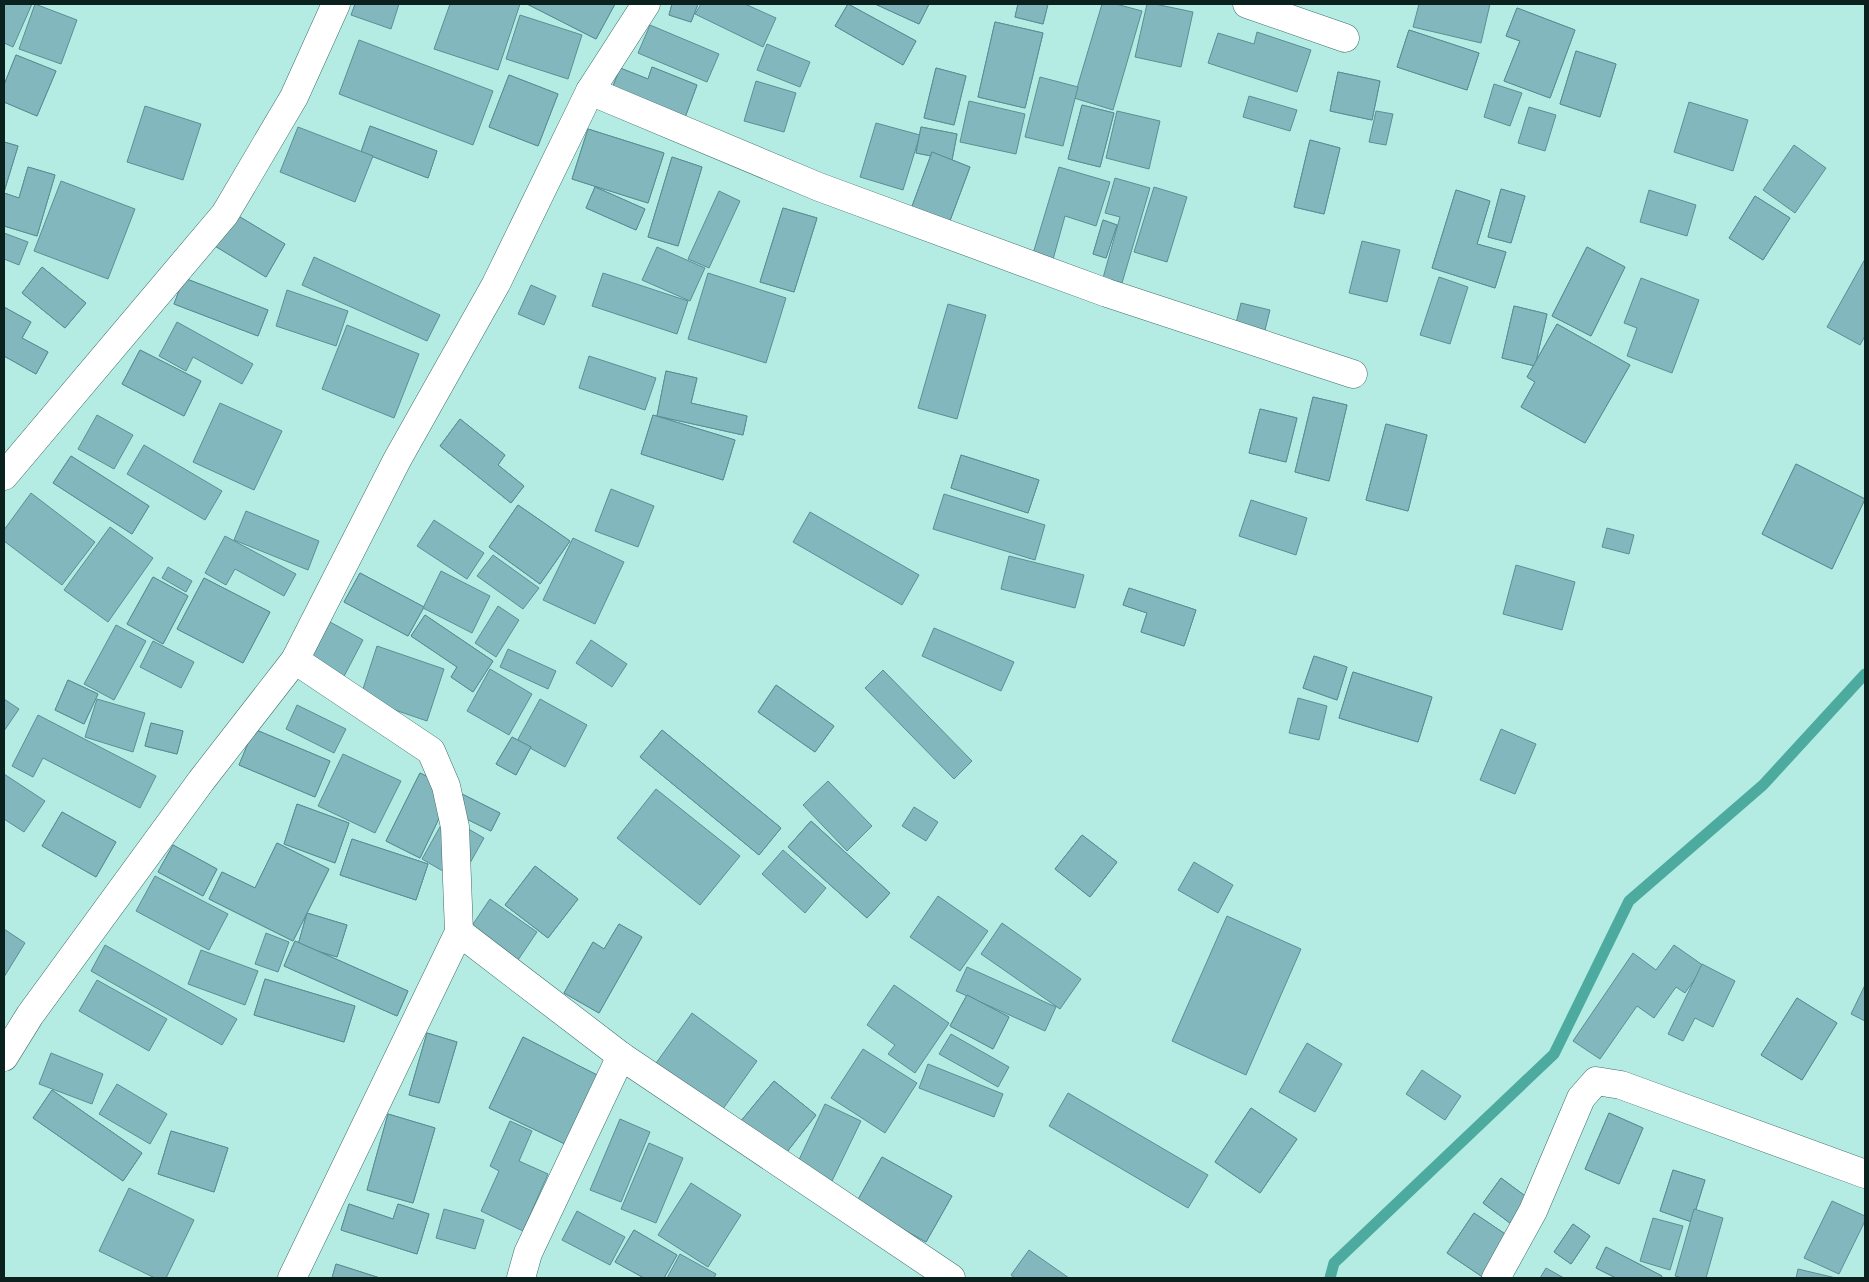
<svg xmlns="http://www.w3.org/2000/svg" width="1869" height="1282" font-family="Poppins,sans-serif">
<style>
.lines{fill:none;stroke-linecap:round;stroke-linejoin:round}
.stream{stroke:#4caa9f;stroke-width:11}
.building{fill:#82b7be;stroke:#5a8f95}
.street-casing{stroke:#3c6f69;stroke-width:29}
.street{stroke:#fff;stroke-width:28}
</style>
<rect width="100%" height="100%" fill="#b4ebe3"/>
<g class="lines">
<path class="stream" d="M1330 1278 1334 1263 1554 1054 1629 901 1763 785 1865 674"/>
</g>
<g class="building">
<path d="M4 4H32L13 47 4 43Z"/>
<path d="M35 4 77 20 61 64 19 49Z"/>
<path d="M355 4H399L391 29 351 15Z"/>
<path d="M450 4H520L498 70 434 49Z"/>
<path d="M527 4H615L596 39Z"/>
<path d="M527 4H615L596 39Z"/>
<path d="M672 4H698L691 22 669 15Z"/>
<path d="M672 4H698L691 22 669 15Z"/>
<path d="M701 4H745L776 18 763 47 695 14Z"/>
<path d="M848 4 916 41 903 65 835 26Z"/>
<path d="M848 4 916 41 903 65 835 26Z"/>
<path d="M875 4H929L919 24Z"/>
<path d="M875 4H929L919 24Z"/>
<path d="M1018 4H1048L1043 24 1015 17Z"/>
<path d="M1018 4H1048L1043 24 1015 17Z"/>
<path d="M1102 4H1116L1142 11 1113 110 1074 98Z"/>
<path d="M1147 4H1155L1193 12 1181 67 1135 57Z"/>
<path d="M1419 4H1490L1481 43 1413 27Z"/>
<path d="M1517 8 1575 30 1550 98 1504 81 1520 41 1506 36Z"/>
<path d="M1517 8 1575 30 1550 98 1504 81 1520 41 1506 36Z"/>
<path d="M520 15 582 35 568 79 506 59Z"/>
<path d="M995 22 1043 33 1025 108 978 97Z"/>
<path d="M995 22 1043 33 1025 108 978 97Z"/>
<path d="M650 25 719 54 707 82 638 53Z"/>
<path d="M1409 30 1479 53 1467 90 1397 67Z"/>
<path d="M1409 30 1479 53 1467 90 1397 67Z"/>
<path d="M1257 32 1311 50 1297 92 1208 63 1218 33 1254 44Z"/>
<path d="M359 40 493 91 473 145 339 94Z"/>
<path d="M767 44 810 62 800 87 757 70Z"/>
<path d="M1576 51 1616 64 1600 117 1560 104Z"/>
<path d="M1576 51 1616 64 1600 117 1560 104Z"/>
<path d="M16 55 56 71 37 116 4 102V85Z"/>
<path d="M16 55 56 71 37 116 4 102V85Z"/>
<path d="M652 67 697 85 683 123 610 94 620 68 648 79Z"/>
<path d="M652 67 697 85 683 123 610 94 620 68 648 79Z"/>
<path d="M936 68 966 76 954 125 924 118Z"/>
<path d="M936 68 966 76 954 125 924 118Z"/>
<path d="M1338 72 1380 81 1372 120 1330 111Z"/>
<path d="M1338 72 1380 81 1372 120 1330 111Z"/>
<path d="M509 75 558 94 538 146 489 127Z"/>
<path d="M509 75 558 94 538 146 489 127Z"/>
<path d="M1040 77 1078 87 1063 146 1025 137Z"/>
<path d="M756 81 796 93 784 132 744 121Z"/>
<path d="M1494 84 1522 93 1510 126 1484 117Z"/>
<path d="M1249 96 1297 110 1290 131 1243 117Z"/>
<path d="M969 101 1025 114 1016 154 960 142Z"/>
<path d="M1689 102 1748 120 1733 171 1674 152Z"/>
<path d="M1082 105 1114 113 1100 167 1068 159Z"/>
<path d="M1082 105 1114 113 1100 167 1068 159Z"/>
<path d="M145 106 201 124 183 180 127 162Z"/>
<path d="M1529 107 1556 115 1545 151 1518 143Z"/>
<path d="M1117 111 1160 121 1149 169 1106 158Z"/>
<path d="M1376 111 1393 114 1386 145 1369 142Z"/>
<path d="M876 123 920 135 903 190 860 177Z"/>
<path d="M370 126 437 151 428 178 361 152Z"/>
<path d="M370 126 437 151 428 178 361 152Z"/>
<path d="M298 127 373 156 355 202 280 172Z"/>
<path d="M921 127 957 134 952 160 916 153Z"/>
<path d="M921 127 957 134 952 160 916 153Z"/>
<path d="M588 129 664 153 648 203 572 179Z"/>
<path d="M588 129 664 153 648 203 572 179Z"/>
<path d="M1310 140 1340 148 1324 214 1294 207Z"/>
<path d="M1310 140 1340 148 1324 214 1294 207Z"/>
<path d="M4 142 18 146 4 192Z"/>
<path d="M4 142 18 146 4 192Z"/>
<path d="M1794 145 1826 168 1795 213 1763 190Z"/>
<path d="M932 152 970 167 945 234 907 220Z"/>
<path d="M932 152 970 167 945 234 907 220Z"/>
<path d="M672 157 702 167 678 246 648 237Z"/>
<path d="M672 157 702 167 678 246 648 237Z"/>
<path d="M28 167 55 175 37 236 4 226V193L19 198Z"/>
<path d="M28 167 55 175 37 236 4 226V193L19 198Z"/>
<path d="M1059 167 1110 182 1096 226 1065 216 1052 263 1032 257Z"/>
<path d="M1115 178 1150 188 1122 283 1103 278 1120 217 1105 213Z"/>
<path d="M61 181 135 209 108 279 34 251Z"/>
<path d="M595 187 645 209 636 230 586 208Z"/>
<path d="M595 187 645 209 636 230 586 208Z"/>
<path d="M1154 187 1187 197 1167 262 1134 252Z"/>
<path d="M1501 189 1525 196 1511 243 1488 237Z"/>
<path d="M1501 189 1525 196 1511 243 1488 237Z"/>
<path d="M1456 190 1490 201 1477 244 1506 252 1495 288 1432 268Z"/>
<path d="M1456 190 1490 201 1477 244 1506 252 1495 288 1432 268Z"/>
<path d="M1649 190 1696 205 1687 236 1640 222Z"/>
<path d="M719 191 740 201 709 268 688 259Z"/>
<path d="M1755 196 1790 218 1763 260 1729 238Z"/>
<path d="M1755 196 1790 218 1763 260 1729 238Z"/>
<path d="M783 208 817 218 794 292 760 282Z"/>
<path d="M783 208 817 218 794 292 760 282Z"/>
<path d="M230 211 285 244 266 277 210 243Z"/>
<path d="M230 211 285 244 266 277 210 243Z"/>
<path d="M1103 220 1117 225 1106 258 1093 254Z"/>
<path d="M1103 220 1117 225 1106 258 1093 254Z"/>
<path d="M4 233 28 242 19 265 4 259Z"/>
<path d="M1362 241 1400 250 1387 302 1349 293Z"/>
<path d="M657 247 705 268 690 301 642 280Z"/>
<path d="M1587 247 1625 267 1591 336 1552 316Z"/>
<path d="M1587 247 1625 267 1591 336 1552 316Z"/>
<path d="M314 257 440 315 427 341 302 285Z"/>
<path d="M1865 259V336L1860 345 1827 327Z"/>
<path d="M42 267 86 303 65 328 22 293Z"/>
<path d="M42 267 86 303 65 328 22 293Z"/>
<path d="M603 273 688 301 677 334 592 306Z"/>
<path d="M708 273 786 298 766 363 688 339Z"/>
<path d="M1439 277 1468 287 1450 344 1420 335Z"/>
<path d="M184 278 268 310 258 336 174 304Z"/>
<path d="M184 278 268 310 258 336 174 304Z"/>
<path d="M1641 278 1699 300 1672 373 1627 356 1637 328 1624 323Z"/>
<path d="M531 285 556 296 544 325 518 314Z"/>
<path d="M287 290 348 311 336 346 276 326Z"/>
<path d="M1241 303 1270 310 1265 330 1236 323Z"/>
<path d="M948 304 986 315 957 419 918 408Z"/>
<path d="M1514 306 1547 314 1535 366 1502 358Z"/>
<path d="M1514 306 1547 314 1535 366 1502 358Z"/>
<path d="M4 307 31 322 22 338 48 352 36 374 4 356Z"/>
<path d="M4 307 31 322 22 338 48 352 36 374 4 356Z"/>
<path d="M177 322 253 364 242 384 193 357 186 371 159 356Z"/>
<path d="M1557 324 1630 365 1585 443 1521 407 1535 382 1527 377Z"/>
<path d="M1557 324 1630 365 1585 443 1521 407 1535 382 1527 377Z"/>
<path d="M347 325 419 354 394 418 322 389Z"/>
<path d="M140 350 201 381 184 416 122 384Z"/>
<path d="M140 350 201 381 184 416 122 384Z"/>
<path d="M589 356 656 378 645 410 579 388Z"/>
<path d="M666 371 697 378 691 403 747 416 743 435 657 416Z"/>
<path d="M666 371 697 378 691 403 747 416 743 435 657 416Z"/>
<path d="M1313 397 1347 405 1329 481 1295 472Z"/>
<path d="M1313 397 1347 405 1329 481 1295 472Z"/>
<path d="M220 403 282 431 254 490 193 462Z"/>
<path d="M1260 409 1297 418 1286 462 1249 453Z"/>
<path d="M1260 409 1297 418 1286 462 1249 453Z"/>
<path d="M97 415 133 435 114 469 78 449Z"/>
<path d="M653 415 735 440 723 480 641 454Z"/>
<path d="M653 415 735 440 723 480 641 454Z"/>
<path d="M460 419 505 455 498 465 524 486 511 503 440 446Z"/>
<path d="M460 419 505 455 498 465 524 486 511 503 440 446Z"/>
<path d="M1386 424 1427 435 1408 511 1366 500Z"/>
<path d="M1386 424 1427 435 1408 511 1366 500Z"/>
<path d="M144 445 222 491 205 520 127 474Z"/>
<path d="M961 455 1039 480 1028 513 951 488Z"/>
<path d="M961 455 1039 480 1028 513 951 488Z"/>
<path d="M71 456 149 506 132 534 53 483Z"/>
<path d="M71 456 149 506 132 534 53 483Z"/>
<path d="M1796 464 1865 499 1832 569 1762 534Z"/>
<path d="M1796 464 1865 499 1832 569 1762 534Z"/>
<path d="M611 489 654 506 638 547 595 531Z"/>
<path d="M31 493 95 542 62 585 4 541V530Z"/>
<path d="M944 494 1045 525 1035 560 933 529Z"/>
<path d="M1251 500 1307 518 1296 555 1239 536Z"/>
<path d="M518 505 570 541 540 584 489 547Z"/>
<path d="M518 505 570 541 540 584 489 547Z"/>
<path d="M246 511 319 541 308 570 234 540Z"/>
<path d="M810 512 919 575 902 605 793 542Z"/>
<path d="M434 520 484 553 467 579 417 546Z"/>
<path d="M110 527 153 558 108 622 64 590Z"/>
<path d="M1607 528 1634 535 1629 554 1602 547Z"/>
<path d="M225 536 296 574 284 596 235 569 226 585 205 573Z"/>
<path d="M573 538 624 562 595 624 543 600Z"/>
<path d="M493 555 539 588 523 609 477 576Z"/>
<path d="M1009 556 1084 575 1075 608 1001 589Z"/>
<path d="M1516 565 1575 582 1562 630 1503 614Z"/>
<path d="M168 567 192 581 186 592 162 578Z"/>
<path d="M441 571 490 596 472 633 423 608Z"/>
<path d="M360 573 424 607 408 636 344 602Z"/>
<path d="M360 573 424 607 408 636 344 602Z"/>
<path d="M153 577 188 596 163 644 127 624Z"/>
<path d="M153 577 188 596 163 644 127 624Z"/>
<path d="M204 578 270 612 243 663 177 629Z"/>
<path d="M204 578 270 612 243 663 177 629Z"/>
<path d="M1129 588 1196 610 1184 646 1141 632 1147 613 1123 605Z"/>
<path d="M1129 588 1196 610 1184 646 1141 632 1147 613 1123 605Z"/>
<path d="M498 606 519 620 496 657 475 643Z"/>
<path d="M425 615 493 661 473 692 451 677 457 667 411 636Z"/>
<path d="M425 615 493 661 473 692 451 677 457 667 411 636Z"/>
<path d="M330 622 363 640 341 682 307 663Z"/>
<path d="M116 625 146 641 114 700 84 684Z"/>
<path d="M934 628 1014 662 1001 691 922 656Z"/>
<path d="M591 640 627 664 612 687 576 663Z"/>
<path d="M153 641 194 662 181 688 140 667Z"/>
<path d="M377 646 444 669 427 721 360 698Z"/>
<path d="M508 649 556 671 548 689 500 667Z"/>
<path d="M1314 656 1347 667 1337 700 1303 688Z"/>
<path d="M1314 656 1347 667 1337 700 1303 688Z"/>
<path d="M490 669 532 694 509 735 467 711Z"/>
<path d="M883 670 972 761 954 779 865 688Z"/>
<path d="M1353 672 1432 697 1418 742 1339 718Z"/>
<path d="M1353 672 1432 697 1418 742 1339 718Z"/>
<path d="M68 680 98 694 84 724 55 710Z"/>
<path d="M68 680 98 694 84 724 55 710Z"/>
<path d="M776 685 834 726 815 752 758 712Z"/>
<path d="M776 685 834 726 815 752 758 712Z"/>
<path d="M1298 698 1327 706 1319 740 1289 733Z"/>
<path d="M4 699 19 709 4 731Z"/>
<path d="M97 699 145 713 133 752 85 737Z"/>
<path d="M540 699 587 725 565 767 517 741Z"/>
<path d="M297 705 346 729 334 753 286 729Z"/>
<path d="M38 715 156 776 140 808 43 758 33 777 12 766Z"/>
<path d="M151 723 183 731 177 754 145 746Z"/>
<path d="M151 723 183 731 177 754 145 746Z"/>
<path d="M254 729 330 761 315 797 239 765Z"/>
<path d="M254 729 330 761 315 797 239 765Z"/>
<path d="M1501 729 1536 744 1515 794 1480 780Z"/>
<path d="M662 730 781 828 759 855 640 757Z"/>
<path d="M662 730 781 828 759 855 640 757Z"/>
<path d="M512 737 531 747 516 775 496 764Z"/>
<path d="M512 737 531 747 516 775 496 764Z"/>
<path d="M343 754 401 781 375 833 318 806Z"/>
<path d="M420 773 500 813 491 831 444 808 420 858 386 841Z"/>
<path d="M420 773 500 813 491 831 444 808 420 858 386 841Z"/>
<path d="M4 774 45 801 24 832 4 819Z"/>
<path d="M828 781 872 826 847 851 803 805Z"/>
<path d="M656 789 740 856 700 905 617 838Z"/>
<path d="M297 804 349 823 335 863 284 844Z"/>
<path d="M297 804 349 823 335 863 284 844Z"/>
<path d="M914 807 938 822 926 841 902 826Z"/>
<path d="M62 812 116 842 96 877 42 846Z"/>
<path d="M62 812 116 842 96 877 42 846Z"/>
<path d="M446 816 484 838 460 881 422 859Z"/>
<path d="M811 821 890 893 867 918 788 847Z"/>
<path d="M811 821 890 893 867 918 788 847Z"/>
<path d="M1082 835 1117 862 1090 897 1055 869Z"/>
<path d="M1082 835 1117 862 1090 897 1055 869Z"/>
<path d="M352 839 428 864 416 900 340 875Z"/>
<path d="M352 839 428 864 416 900 340 875Z"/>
<path d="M277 843 329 869 293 941 209 899 222 872 255 888Z"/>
<path d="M277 843 329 869 293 941 209 899 222 872 255 888Z"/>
<path d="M173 845 217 869 203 896 158 872Z"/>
<path d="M173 845 217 869 203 896 158 872Z"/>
<path d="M783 850 826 888 805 913 762 874Z"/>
<path d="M1194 862 1233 885 1218 913 1178 890Z"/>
<path d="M535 866 578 899 548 938 505 905Z"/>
<path d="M535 866 578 899 548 938 505 905Z"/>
<path d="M155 876 228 914 209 950 136 911Z"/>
<path d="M938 896 988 931 960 971 910 937Z"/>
<path d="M490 899 537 932 518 960 471 927Z"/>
<path d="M307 913 347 925 337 957 298 945Z"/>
<path d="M307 913 347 925 337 957 298 945Z"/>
<path d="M1227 916 1301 949 1246 1075 1172 1041Z"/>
<path d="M1002 923 1081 979 1060 1009 981 954Z"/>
<path d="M619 924 642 937 599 1013 564 993 593 942 604 949Z"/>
<path d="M619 924 642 937 599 1013 564 993 593 942 604 949Z"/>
<path d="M4 929 25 943 4 977Z"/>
<path d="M266 933 289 942 278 972 255 964Z"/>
<path d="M295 941 408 991 397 1016 284 966Z"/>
<path d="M295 941 408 991 397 1016 284 966Z"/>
<path d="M105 945 237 1019 222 1045 91 971Z"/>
<path d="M1674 945 1704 966 1685 993 1676 987 1654 1018 1637 1006 1600 1059 1573 1041 1633 953 1656 970Z"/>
<path d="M201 950 258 971 245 1005 188 984Z"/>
<path d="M1702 964 1735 981 1713 1027 1695 1018 1683 1041 1668 1034Z"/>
<path d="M967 967 1056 1007 1045 1031 956 991Z"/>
<path d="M265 979 355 1006 344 1042 254 1015Z"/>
<path d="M265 979 355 1006 344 1042 254 1015Z"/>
<path d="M97 980 167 1019 149 1051 79 1011Z"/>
<path d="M894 985 949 1023 915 1073 888 1054 895 1045 867 1025Z"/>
<path d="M1865 985V1021L1851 1014Z"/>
<path d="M967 995 1009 1017 993 1049 950 1026Z"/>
<path d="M967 995 1009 1017 993 1049 950 1026Z"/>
<path d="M1797 998 1837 1023 1802 1080 1761 1055Z"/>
<path d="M1797 998 1837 1023 1802 1080 1761 1055Z"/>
<path d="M692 1013 757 1061 720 1113 654 1066Z"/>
<path d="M427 1033 457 1042 439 1103 409 1095Z"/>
<path d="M427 1033 457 1042 439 1103 409 1095Z"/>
<path d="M951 1034 1009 1067 998 1087 939 1054Z"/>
<path d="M523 1037 597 1075 565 1144 489 1108Z"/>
<path d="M523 1037 597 1075 565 1144 489 1108Z"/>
<path d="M1307 1043 1342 1064 1315 1112 1279 1092Z"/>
<path d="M863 1049 917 1083 885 1133 831 1098Z"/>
<path d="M51 1053 103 1074 92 1104 39 1084Z"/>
<path d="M928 1064 1003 1094 994 1117 919 1088Z"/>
<path d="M1422 1070 1461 1096 1445 1120 1406 1094Z"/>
<path d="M774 1081 816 1115 779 1162 736 1127Z"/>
<path d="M774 1081 816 1115 779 1162 736 1127Z"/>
<path d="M117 1084 167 1114 150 1144 99 1114Z"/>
<path d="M52 1090 142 1153 123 1181 33 1118Z"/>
<path d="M52 1090 142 1153 123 1181 33 1118Z"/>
<path d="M1068 1093 1208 1175 1188 1208 1049 1126Z"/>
<path d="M825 1104 861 1121 832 1181 797 1164Z"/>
<path d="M1251 1108 1297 1139 1260 1193 1215 1162Z"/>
<path d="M1251 1108 1297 1139 1260 1193 1215 1162Z"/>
<path d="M1609 1113 1643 1128 1619 1184 1585 1169Z"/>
<path d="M1609 1113 1643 1128 1619 1184 1585 1169Z"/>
<path d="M388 1114 435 1128 413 1203 367 1190Z"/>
<path d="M388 1114 435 1128 413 1203 367 1190Z"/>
<path d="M620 1119 650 1132 621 1202 590 1190Z"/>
<path d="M510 1121 532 1131 519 1161 548 1174 523 1231 481 1211 499 1171 490 1166Z"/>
<path d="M171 1131 228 1148 214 1192 158 1174Z"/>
<path d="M171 1131 228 1148 214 1192 158 1174Z"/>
<path d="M649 1143 683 1158 656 1223 621 1209Z"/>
<path d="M882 1157 952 1196 926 1242 856 1203Z"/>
<path d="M882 1157 952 1196 926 1242 856 1203Z"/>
<path d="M1673 1170 1705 1180 1692 1222 1660 1211Z"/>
<path d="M1673 1170 1705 1180 1692 1222 1660 1211Z"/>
<path d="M1501 1178 1536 1204 1518 1229 1483 1203Z"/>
<path d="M1501 1178 1536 1204 1518 1229 1483 1203Z"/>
<path d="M691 1183 741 1215 708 1267 658 1235Z"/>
<path d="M129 1188 194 1220 166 1278H155L99 1251Z"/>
<path d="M1832 1201 1865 1216V1221L1839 1274 1804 1258Z"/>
<path d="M349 1204 393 1219 398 1204 429 1214 417 1254 341 1230Z"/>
<path d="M349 1204 393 1219 398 1204 429 1214 417 1254 341 1230Z"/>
<path d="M444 1209 484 1220 475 1249 436 1238Z"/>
<path d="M1694 1209 1723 1218 1706 1278H1682L1675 1276Z"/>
<path d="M577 1211 625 1237 610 1265 562 1240Z"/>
<path d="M1474 1213 1520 1244 1484 1278 1447 1253Z"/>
<path d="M1474 1213 1520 1244 1484 1278 1447 1253Z"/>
<path d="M1653 1218 1683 1226 1670 1270 1640 1261Z"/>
<path d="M1573 1224 1590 1236 1571 1264 1554 1252Z"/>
<path d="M1573 1224 1590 1236 1571 1264 1554 1252Z"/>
<path d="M634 1230 677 1255 664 1278H644L615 1262Z"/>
<path d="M634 1230 677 1255 664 1278H644L615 1262Z"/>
<path d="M1606 1247 1662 1276 1661 1278H1616L1596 1268Z"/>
<path d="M1606 1247 1662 1276 1661 1278H1616L1596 1268Z"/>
<path d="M1029 1250 1069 1278H1015L1011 1275Z"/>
<path d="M680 1254 716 1274 714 1278H667Z"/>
<path d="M336 1264 380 1278H332Z"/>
<path d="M336 1264 380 1278H332Z"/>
<path d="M1546 1268 1564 1278H1540Z"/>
<path d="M1798 1269 1836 1278H1796Z"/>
</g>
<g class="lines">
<defs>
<g id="street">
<path d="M1247 4 1345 38"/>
<path d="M590 91 819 187 1107 293 1353 374"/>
<path d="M4 476 225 214 294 97 336 4"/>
<path d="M459 932 621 1056 951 1278"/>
<path d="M4 1057 30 1015 201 781 295 660 397 460 496 284 590 91 646 4"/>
<path d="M292 1278 459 932 455 827 446 786 431 751 295 660"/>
<path d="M521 1278 528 1253 621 1056"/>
<path d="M1496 1278 1533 1211 1581 1098 1596 1081 1621 1085 1865 1174"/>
</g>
</defs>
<use href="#street" class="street-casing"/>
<use href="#street" class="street"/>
</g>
<rect width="1869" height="1282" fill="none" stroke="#0b211e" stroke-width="10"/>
</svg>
